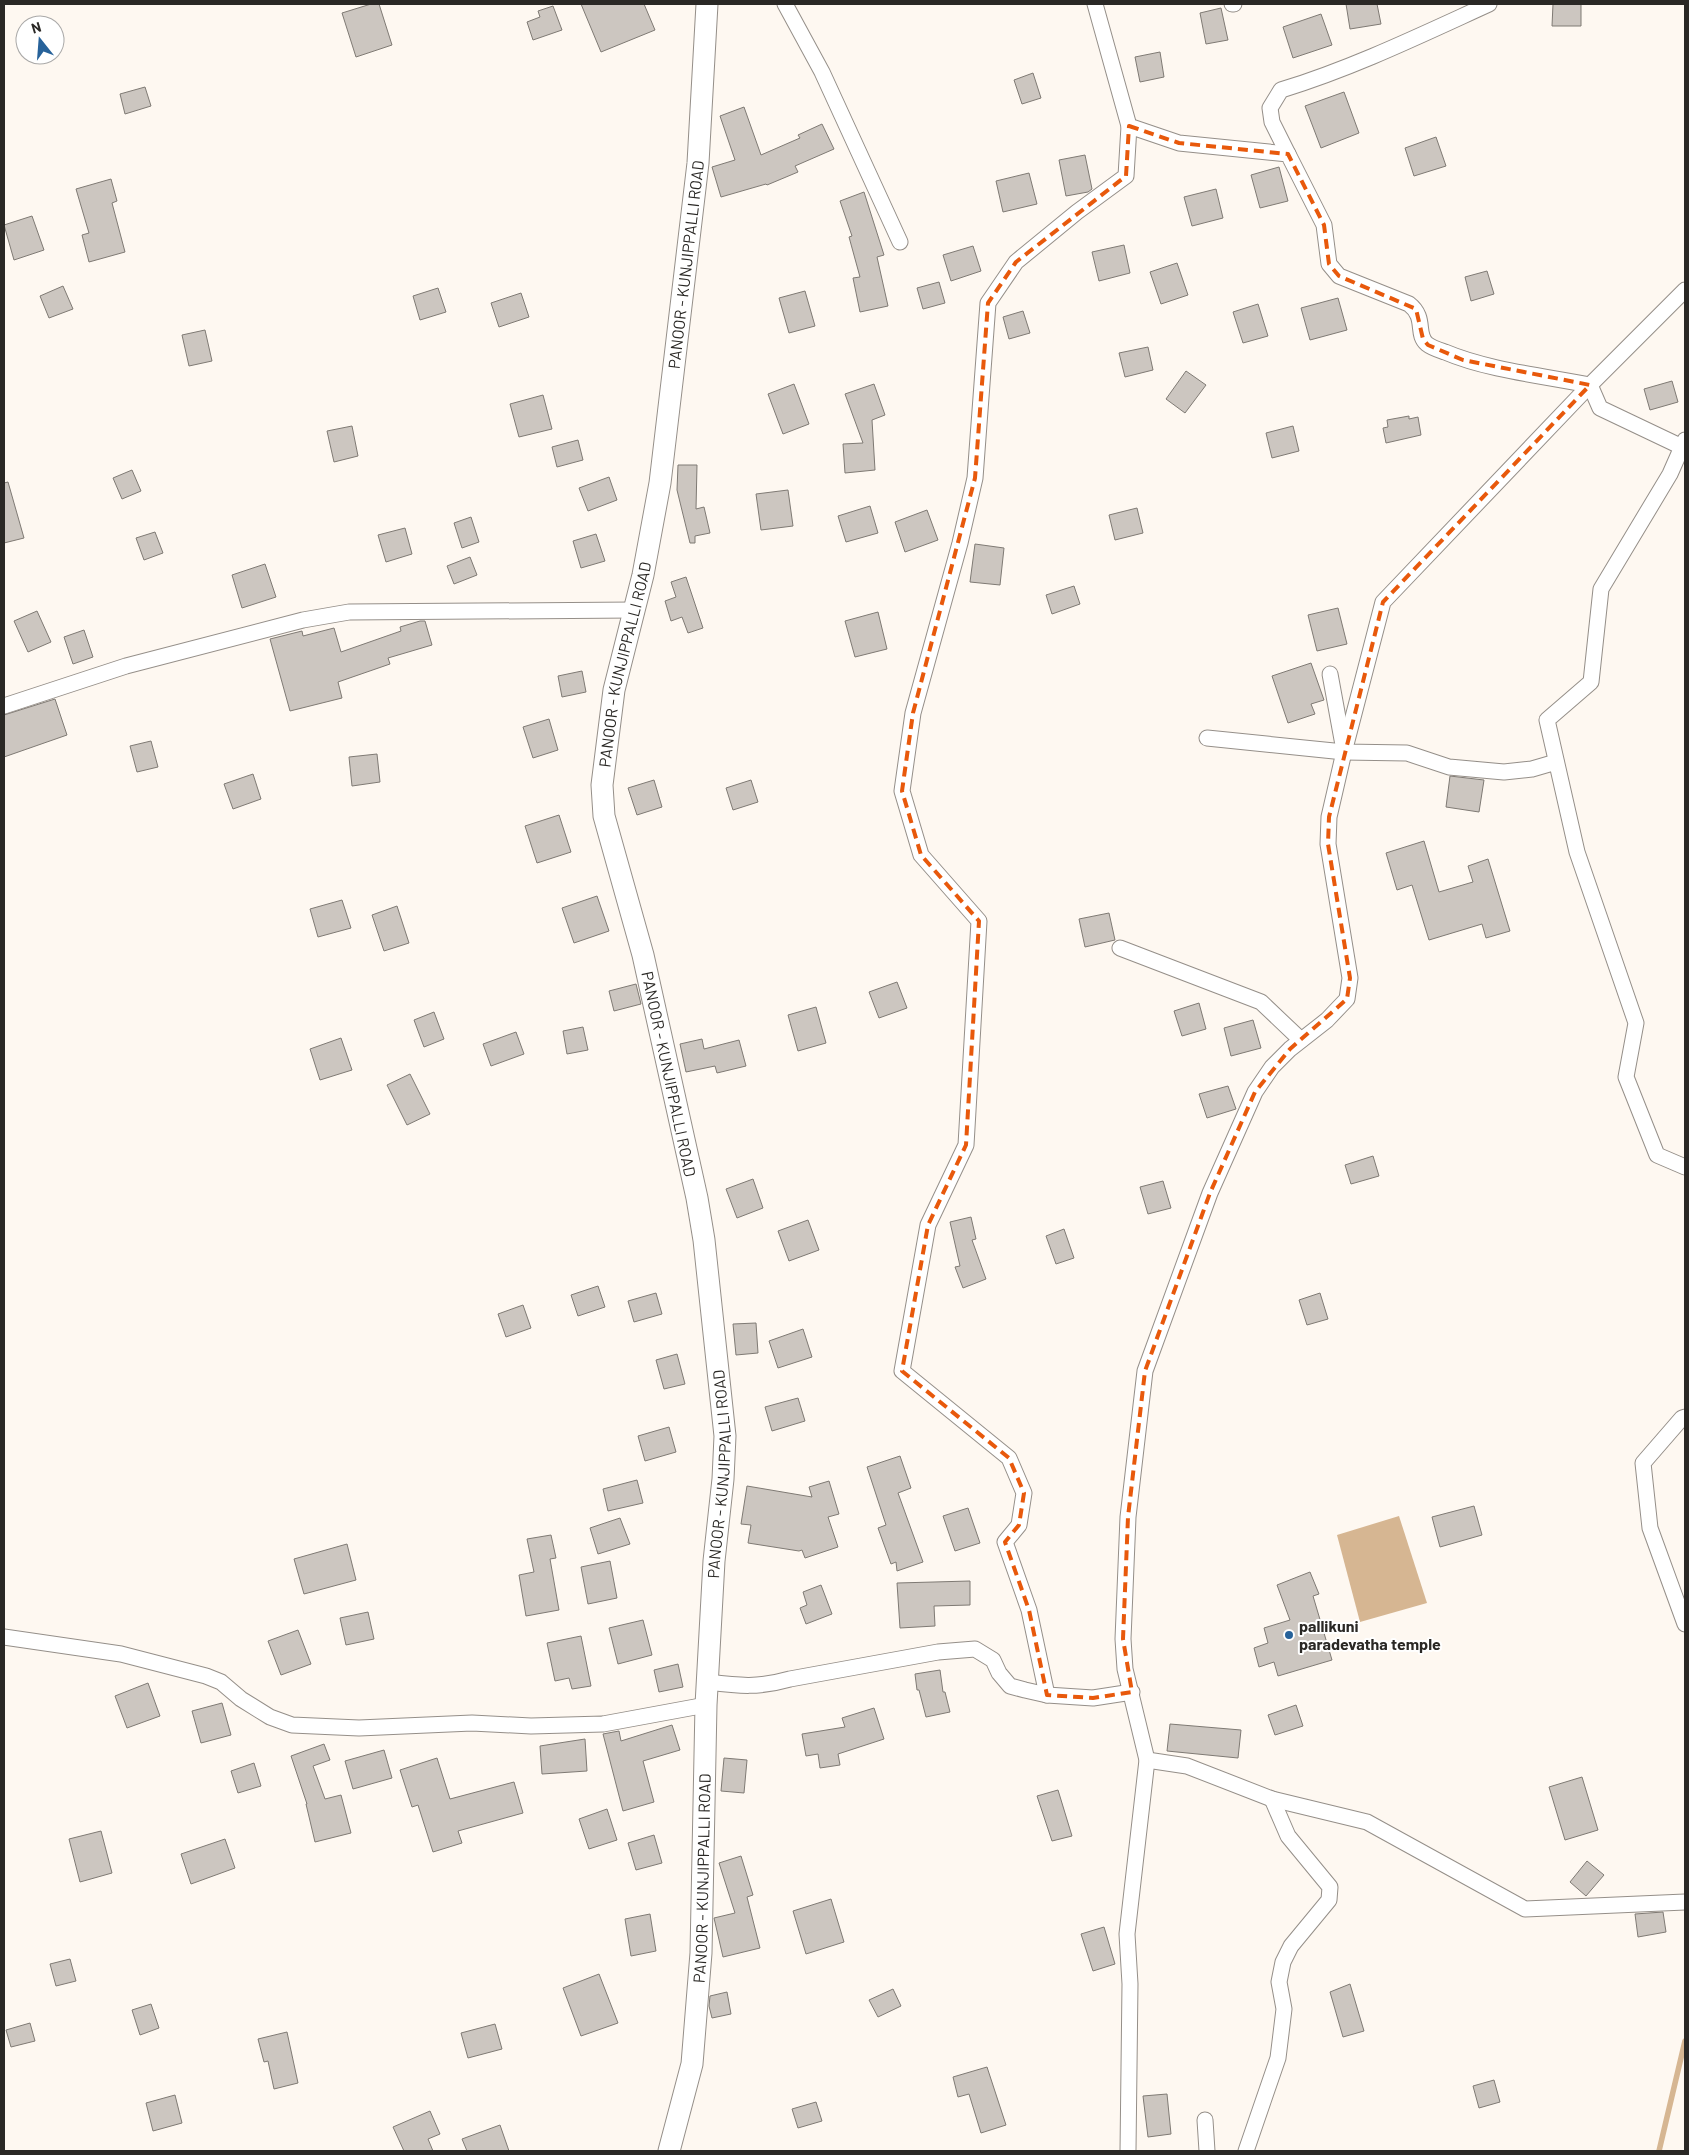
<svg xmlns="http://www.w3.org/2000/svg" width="1689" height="2155" font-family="Barlow,sans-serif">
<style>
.water{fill:#d6b692}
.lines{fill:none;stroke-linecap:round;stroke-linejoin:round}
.stream{stroke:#d6b692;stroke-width:5.5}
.building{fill:#ccc6c0;stroke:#7f7a74}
.street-casing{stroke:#958f89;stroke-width:17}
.secondary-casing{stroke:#958f89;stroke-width:23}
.street{stroke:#fff;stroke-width:15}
.secondary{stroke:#fff;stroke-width:21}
.marked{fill:none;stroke:#e8590c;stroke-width:4;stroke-dasharray:10 6;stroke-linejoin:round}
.poi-dot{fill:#27629a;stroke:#fff;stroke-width:2}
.labels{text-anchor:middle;stroke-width:4;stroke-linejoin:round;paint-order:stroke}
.street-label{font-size:16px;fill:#2a2825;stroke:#fff}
.poi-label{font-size:16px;font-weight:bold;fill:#2a2825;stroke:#fff;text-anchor:start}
</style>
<rect width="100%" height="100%" fill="#fef8f1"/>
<path class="water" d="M1399 1516 1427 1603 1360 1622 1337 1535Z"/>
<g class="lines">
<path class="stream" d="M1659 2151 1685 2041"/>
</g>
<g class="building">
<path d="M371 4H379L392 45 356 57 342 13Z"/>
<path d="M581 4H644L655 30 601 52Z"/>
<path d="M1346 4H1377L1381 24 1350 29Z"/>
<path d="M1553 4H1581V26H1552Z"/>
<path d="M553 6 562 30 533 40 527 22 540 17 538 11Z"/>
<path d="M1221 8 1228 40 1206 44 1200 13Z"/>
<path d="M1321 14 1332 45 1293 58 1283 27Z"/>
<path d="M1160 52 1164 77 1140 82 1135 57Z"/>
<path d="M1033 73 1041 98 1022 104 1014 80Z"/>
<path d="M145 87 151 106 125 114 120 94Z"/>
<path d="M1344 92 1359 133 1321 148 1305 106Z"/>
<path d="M744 107 761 155 800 138 798 135 822 124 834 149 795 166 798 172 767 185 766 184 721 197 712 167 735 160 720 116Z"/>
<path d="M1436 137 1446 166 1414 176 1405 148Z"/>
<path d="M1085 155 1092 189 1088 192 1066 196 1059 160Z"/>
<path d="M1279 167 1288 201 1260 208 1251 175Z"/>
<path d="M1029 173 1037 204 1003 212 996 181Z"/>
<path d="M111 179 117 201 112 203 125 252 89 262 82 235 89 233 76 189Z"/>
<path d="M1216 189 1223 218 1192 226 1184 197Z"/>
<path d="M864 192 884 255 877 257 888 306 860 312 853 278 860 277 849 237 852 236 840 201Z"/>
<path d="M32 216 44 250 14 260 4 225Z"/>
<path d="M1124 245 1130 273 1099 281 1092 252Z"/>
<path d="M973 246 981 271 951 281 943 255Z"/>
<path d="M1177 263 1188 295 1161 304 1150 272Z"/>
<path d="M1487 271 1494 294 1471 301 1465 277Z"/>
<path d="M939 282 945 303 923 309 917 288Z"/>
<path d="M63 286 73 309 49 318 40 296Z"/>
<path d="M438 288 446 312 420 320 413 296Z"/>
<path d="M805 291 815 326 789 333 779 298Z"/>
<path d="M521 293 529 317 499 327 491 303Z"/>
<path d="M1338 298 1347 330 1310 340 1301 308Z"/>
<path d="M1258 304 1268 336 1243 343 1233 312Z"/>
<path d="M1023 311 1030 333 1009 339 1003 317Z"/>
<path d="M205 330 212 361 189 366 182 335Z"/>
<path d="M1148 347 1153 370 1125 377 1119 353Z"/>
<path d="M1186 371 1206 385 1185 413 1166 399Z"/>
<path d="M1672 381 1678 402 1650 410 1644 389Z"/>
<path d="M794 384 809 424 783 434 768 394Z"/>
<path d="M874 384 885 415 872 420 875 470 845 473 843 444 863 443 845 394Z"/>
<path d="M543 395 552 429 519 437 510 404Z"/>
<path d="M1409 416V419L1418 417 1421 435 1386 443 1383 428 1388 427 1387 420Z"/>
<path d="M352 426 358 456 334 462 327 431Z"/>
<path d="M1293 426 1299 451 1272 458 1266 433Z"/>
<path d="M578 440 583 460 557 467 552 447Z"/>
<path d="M678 465H697L696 509 704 507 710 533 695 536V543H690L677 490Z"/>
<path d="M132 470 141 491 122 499 113 478Z"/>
<path d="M609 477 617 500 588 511 579 488Z"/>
<path d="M8 482 24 538 4 543V483Z"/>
<path d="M788 490 793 526 761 530 756 494Z"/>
<path d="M870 506 878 533 846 542 838 516Z"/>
<path d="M1137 508 1143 533 1115 540 1109 515Z"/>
<path d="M927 510 938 540 905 552 895 522Z"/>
<path d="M471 517 479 542 462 548 454 523Z"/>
<path d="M405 528 412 554 386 562 378 535Z"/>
<path d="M155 532 163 553 144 560 136 538Z"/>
<path d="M596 534 605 561 581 568 573 541Z"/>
<path d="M975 544 1004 548 1000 585 970 582Z"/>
<path d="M470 557 477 575 454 584 447 566Z"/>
<path d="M265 564 276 597 242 608 232 575Z"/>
<path d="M686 577 703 628 688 633 682 617 671 621 665 601 676 597 671 582Z"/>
<path d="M1074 586 1080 604 1052 614 1046 595Z"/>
<path d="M1338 608 1347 644 1317 651 1308 615Z"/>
<path d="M37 611 51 642 28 652 14 621Z"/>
<path d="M878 612 887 649 855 657 845 621Z"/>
<path d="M420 621H425L432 645 388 658 390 664 338 682 342 698 290 711 270 639 302 631 303 636 334 628 341 652 401 631 400 627Z"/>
<path d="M84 630 93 657 73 664 64 637Z"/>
<path d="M1311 663 1324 700 1311 704 1315 714 1288 723 1272 676Z"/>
<path d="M582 671 586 692 562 697 558 676Z"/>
<path d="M55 699 67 735 4 757V715Z"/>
<path d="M549 719 558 750 533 758 523 727Z"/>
<path d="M151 741 158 767 137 772 130 746Z"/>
<path d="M377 754 380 782 352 786 349 757Z"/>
<path d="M253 774 261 799 233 809 224 784Z"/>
<path d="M1450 776 1484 780 1479 812 1446 807Z"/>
<path d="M654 780 662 807 637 815 628 788Z"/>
<path d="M751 780 758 802 733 810 726 788Z"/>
<path d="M559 815 571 852 537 863 525 826Z"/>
<path d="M1424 841 1439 892 1473 882 1468 866 1488 859 1510 931 1486 938 1482 924 1429 940 1412 885 1397 890 1386 853Z"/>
<path d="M597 896 609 931 574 943 562 908Z"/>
<path d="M342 900 351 928 318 937 310 909Z"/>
<path d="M397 906 409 943 384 951 372 915Z"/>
<path d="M1109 913 1115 940 1085 947 1079 919Z"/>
<path d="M897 982 907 1008 879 1018 869 992Z"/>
<path d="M636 984 641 1004 614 1011 609 991Z"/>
<path d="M1199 1003 1206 1029 1182 1036 1174 1011Z"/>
<path d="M816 1007 826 1043 798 1051 788 1015Z"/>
<path d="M434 1012 444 1039 424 1047 414 1020Z"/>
<path d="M1253 1020 1261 1048 1231 1056 1224 1028Z"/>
<path d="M583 1027 588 1050 567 1054 563 1031Z"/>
<path d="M516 1032 524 1054 491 1066 483 1044Z"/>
<path d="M341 1038 352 1070 320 1080 310 1049Z"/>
<path d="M702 1039 704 1049 739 1040 746 1066 717 1073 715 1066 686 1072 680 1044Z"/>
<path d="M410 1074 430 1114 407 1125 387 1085Z"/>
<path d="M1228 1086 1236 1109 1207 1118 1199 1094Z"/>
<path d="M1373 1156 1379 1176 1351 1184 1345 1165Z"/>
<path d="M753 1179 763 1208 737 1218 726 1189Z"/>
<path d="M1163 1181 1171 1208 1148 1214 1140 1187Z"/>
<path d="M971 1217 976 1239 972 1240 986 1279 963 1288 955 1267 960 1266 950 1222Z"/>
<path d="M808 1220 819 1250 789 1261 778 1231Z"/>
<path d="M1064 1229 1074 1258 1056 1264 1046 1236Z"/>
<path d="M598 1286 605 1307 578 1316 571 1295Z"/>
<path d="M656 1293 662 1314 634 1322 628 1301Z"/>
<path d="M1320 1293 1328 1319 1307 1325 1299 1300Z"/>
<path d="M523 1305 531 1328 506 1337 498 1314Z"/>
<path d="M756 1323 758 1353 736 1355 733 1324Z"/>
<path d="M803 1329 812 1357 778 1368 769 1341Z"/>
<path d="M677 1354 685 1384 664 1389 656 1360Z"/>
<path d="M798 1398 805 1421 772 1431 765 1407Z"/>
<path d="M669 1427 676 1452 645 1461 638 1436Z"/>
<path d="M900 1456 911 1488 898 1493 923 1562 897 1571 896 1562 891 1564 878 1528 886 1525 867 1467Z"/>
<path d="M637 1480 643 1503 608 1511 603 1489Z"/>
<path d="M829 1481 839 1514 828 1517 838 1547 805 1558 802 1550 799 1551 748 1543 751 1525 741 1524 747 1486 812 1497 809 1487Z"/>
<path d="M1474 1506 1482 1535 1440 1547 1432 1517Z"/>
<path d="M968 1508 980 1543 955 1551 943 1516Z"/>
<path d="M620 1518 630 1544 598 1554 590 1528Z"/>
<path d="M551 1535 556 1558 550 1559 559 1610 526 1616 519 1575 534 1572 527 1539Z"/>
<path d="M347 1544 356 1580 304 1594 294 1559Z"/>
<path d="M610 1561 617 1598 588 1604 581 1567Z"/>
<path d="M1310 1572 1319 1594 1313 1596 1332 1660 1278 1676 1274 1662 1259 1667 1254 1648 1268 1643 1264 1628 1290 1620 1277 1585Z"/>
<path d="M970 1581V1605L934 1606 935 1626 900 1628 897 1583Z"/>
<path d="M821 1585 832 1614 806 1624 800 1608 807 1605 803 1592Z"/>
<path d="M368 1612 374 1639 346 1645 340 1618Z"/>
<path d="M643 1620 652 1655 618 1664 609 1628Z"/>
<path d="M298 1630 311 1664 281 1675 268 1641Z"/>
<path d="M581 1636 591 1686 572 1689 569 1678 555 1681 547 1643Z"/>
<path d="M678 1664 683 1687 659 1692 654 1670Z"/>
<path d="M940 1670 943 1692H945L950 1712 926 1717 919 1690H917L915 1674Z"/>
<path d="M148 1683 160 1716 127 1728 115 1696Z"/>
<path d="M222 1703 231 1735 201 1743 192 1711Z"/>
<path d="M1296 1705 1303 1726 1275 1735 1268 1715Z"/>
<path d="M874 1708 884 1739 838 1754 840 1765 820 1768 818 1754 806 1756 802 1734 845 1727 842 1718Z"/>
<path d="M1170 1724 1241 1730 1238 1758 1167 1751Z"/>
<path d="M672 1725 680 1750 643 1761 654 1802 623 1811 603 1734 619 1731 621 1741Z"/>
<path d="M585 1739 587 1771 542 1774 540 1746Z"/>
<path d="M324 1744 330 1760 313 1766 325 1799 341 1795 351 1833 315 1842 306 1804H307L291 1756Z"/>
<path d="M384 1750 392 1778 353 1789 345 1761Z"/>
<path d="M437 1758 450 1799 514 1782 523 1813 458 1831 462 1843 433 1852 418 1805 412 1807 400 1770Z"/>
<path d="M724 1758 747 1760 744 1793 721 1791Z"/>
<path d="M254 1763 261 1786 238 1793 231 1771Z"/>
<path d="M1582 1777 1598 1830 1565 1840 1549 1787Z"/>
<path d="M1058 1790 1072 1836 1052 1841 1037 1796Z"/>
<path d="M607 1809 617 1840 589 1849 579 1819Z"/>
<path d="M101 1831 112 1873 80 1882 69 1839Z"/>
<path d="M654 1835 662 1863 636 1870 628 1843Z"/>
<path d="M225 1839 235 1868 191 1884 181 1854Z"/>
<path d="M741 1856 753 1895 747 1897 760 1948 723 1957 714 1918 735 1913 719 1863Z"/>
<path d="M1587 1861 1604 1875 1586 1896 1570 1882Z"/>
<path d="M831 1899 844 1942 806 1954 793 1911Z"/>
<path d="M1663 1912 1666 1932 1638 1937 1635 1914Z"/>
<path d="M650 1914 656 1951 631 1956 625 1919Z"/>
<path d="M1104 1927 1115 1964 1093 1971 1081 1934Z"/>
<path d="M70 1959 76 1981 56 1986 50 1964Z"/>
<path d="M599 1974 618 2023 581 2036 563 1988Z"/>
<path d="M1350 1984 1364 2031 1343 2037 1330 1992Z"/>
<path d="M893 1989 901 2006 878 2017 869 2000Z"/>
<path d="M727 1992 731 2014 712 2018 709 2006 710 1996Z"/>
<path d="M151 2004 159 2028 140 2035 132 2010Z"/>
<path d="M30 2023 35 2041 11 2047 6 2030Z"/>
<path d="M495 2024 502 2049 468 2058 461 2033Z"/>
<path d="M287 2032 298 2083 274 2089 268 2061 264 2062 258 2039Z"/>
<path d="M987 2067 1006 2125 981 2133 969 2094 958 2097 953 2077Z"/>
<path d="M1494 2080 1500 2102 1479 2108 1473 2086Z"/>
<path d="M1167 2094 1171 2134 1148 2137 1143 2096Z"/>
<path d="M175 2095 182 2123 153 2131 146 2103Z"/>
<path d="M816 2102 822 2121 798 2128 792 2109Z"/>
<path d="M430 2111 440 2134 428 2139 433 2151H404L393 2127Z"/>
<path d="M500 2125 509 2151H467L462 2139Z"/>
</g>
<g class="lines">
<defs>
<g id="street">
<path d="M785 4 822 72 900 242"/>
<path d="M1095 4 1129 126 1179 143 1288 154 1324 225 1329 264 1339 276 1409 304C1427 318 1415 334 1427 344 1432 348 1439 350 1445 352 1487 370 1544 376 1590 385L1600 408 1682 447"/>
<path d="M1232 4H1234"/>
<path d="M1288 154 1272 122 1270 108 1281 90C1353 68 1421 35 1489 4"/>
<path d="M1685 440 1670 474 1601 589 1591 682 1547 720 1577 852 1636 1023 1626 1077 1657 1155 1685 1167"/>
<path d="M1330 674 1343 745"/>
<path d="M4 706 126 666 303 620 349 612 634 610"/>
<path d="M1207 738 1344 752 1407 753 1449 767 1504 772 1532 769 1556 762"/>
<path d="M1120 948 1261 1002 1301 1040"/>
<path d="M1685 1417 1682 1418 1643 1463 1650 1528 1685 1624"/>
<path d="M4 1637 121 1654 206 1676 221 1682 241 1699 270 1717 292 1725 359 1728 472 1723 531 1726 603 1724 706 1705"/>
<path d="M708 1682C740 1686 758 1688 790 1679L938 1652 975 1649 993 1660 999 1673 1010 1686 1025 1690 1047 1695 1093 1698 1132 1692"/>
<path d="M1047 1695 1029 1610 1005 1542 1019 1525 1024 1493 1009 1458 902 1371 928 1225 966 1145 979 921 921 855 902 791 913 713 960 543 975 478 988 303 1016 262 1077 212 1126 176 1129 126"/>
<path d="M1147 1760 1187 1766 1272 1799 1367 1822 1525 1909 1685 1902"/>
<path d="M1205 2120 1207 2151"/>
<path d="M1128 2151 1130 1984 1127 1934 1147 1760 1125 1669 1123 1639 1128 1517 1145 1371 1210 1193 1255 1092 1272 1067 1290 1049 1327 1020 1347 999 1350 978 1328 844 1329 817 1344 752 1383 602 1590 385 1685 290"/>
<path d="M1246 2151 1278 2058 1284 2009 1279 1982 1283 1962 1291 1946 1329 1900 1330 1887 1288 1836 1272 1799"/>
</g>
<g id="secondary">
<path id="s1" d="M669 2151 692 2064 701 1953 706 1705 714 1561 723 1479 725 1436 704 1240 697 1198 643 955 604 816 602 785 614 690 643 575 660 483 698 163 707 4"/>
</g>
</defs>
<use href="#street" class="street-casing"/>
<use href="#secondary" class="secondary-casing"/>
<use href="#street" class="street"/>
<use href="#secondary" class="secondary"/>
</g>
<path class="marked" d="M1129 126 1179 143 1288 154 1324 225 1329 264 1339 276 1416 309 1423 339 1428 345 1463 360 1590 385 1383 602 1329 817 1328 844 1350 978 1347 999 1290 1049 1255 1092 1210 1193 1145 1371 1128 1517 1123 1639 1132 1692 1093 1698 1047 1695 1029 1610 1005 1542 1019 1525 1024 1493 1009 1458 902 1371 928 1225 966 1145 979 921 921 855 902 791 913 713 975 478 988 303 1016 262 1126 176Z"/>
<circle class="poi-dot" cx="1289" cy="1635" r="5"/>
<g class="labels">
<g class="street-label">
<text dy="6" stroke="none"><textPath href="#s1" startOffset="1911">PANOOR - KUNJIPPALLI ROAD</textPath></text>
<text dy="6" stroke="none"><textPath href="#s1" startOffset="1506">PANOOR - KUNJIPPALLI ROAD</textPath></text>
<text transform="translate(669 1074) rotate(78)" y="6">PANOOR - KUNJIPPALLI ROAD</text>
<text dy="6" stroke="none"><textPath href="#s1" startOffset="681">PANOOR - KUNJIPPALLI ROAD</textPath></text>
<text dy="6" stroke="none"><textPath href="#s1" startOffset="276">PANOOR - KUNJIPPALLI ROAD</textPath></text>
</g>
<g class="poi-label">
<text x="1299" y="1632">pallikuni<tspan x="1299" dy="18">paradevatha temple</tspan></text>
</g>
</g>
<rect width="1689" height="2155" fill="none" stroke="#2a2825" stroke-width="10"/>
<g transform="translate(40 40) rotate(343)"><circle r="24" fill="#ffffff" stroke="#aaa9a8"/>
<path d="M0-4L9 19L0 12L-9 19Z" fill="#27629a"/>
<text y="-8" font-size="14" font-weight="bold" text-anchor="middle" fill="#2a2825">N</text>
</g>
</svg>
